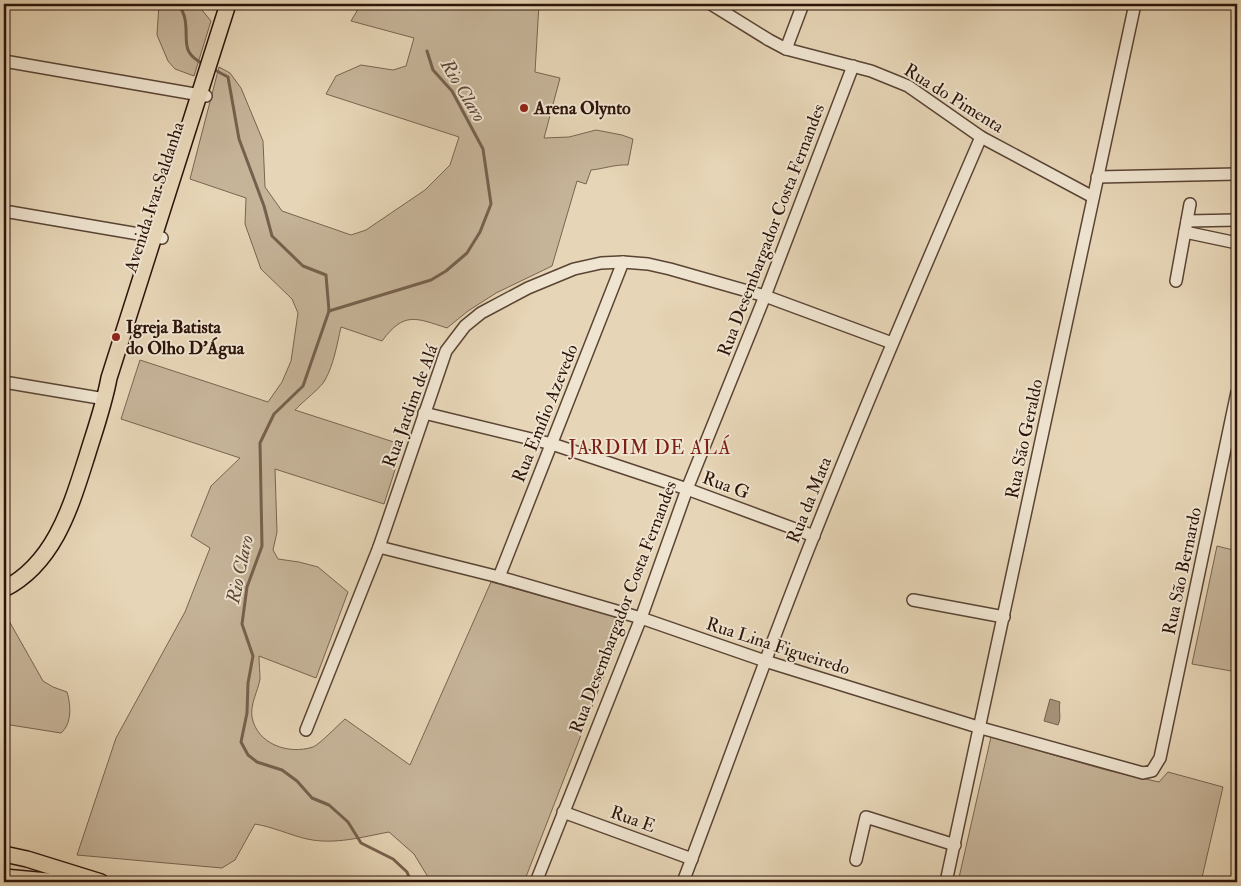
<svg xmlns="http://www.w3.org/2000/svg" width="1241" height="886" font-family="'IM FELL Double Pica',serif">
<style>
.green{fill:#c6b499;stroke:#796451}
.water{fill:#a7937b;stroke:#76604d}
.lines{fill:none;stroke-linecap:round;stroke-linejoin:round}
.stream{stroke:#76604d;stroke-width:3}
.minor-casing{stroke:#5a4434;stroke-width:14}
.major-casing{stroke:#2c1309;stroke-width:18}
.minor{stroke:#efe4d0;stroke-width:11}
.major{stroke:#e6d5b6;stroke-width:15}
.poi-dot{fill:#8f2418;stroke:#efe4d0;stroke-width:2}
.labels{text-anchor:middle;stroke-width:4;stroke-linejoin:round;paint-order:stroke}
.street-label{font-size:18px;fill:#2c1309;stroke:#efe4d0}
.poi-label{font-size:18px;font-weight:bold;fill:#2c1309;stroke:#efe4d0;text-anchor:start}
.water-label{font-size:19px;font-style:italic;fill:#5d4637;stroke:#efe4d0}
.neighbourhood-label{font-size:19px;letter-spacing:1px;fill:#7a1f14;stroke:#efe4d0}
</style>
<rect width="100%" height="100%" fill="#e6d5b6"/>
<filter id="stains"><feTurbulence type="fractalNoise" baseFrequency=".004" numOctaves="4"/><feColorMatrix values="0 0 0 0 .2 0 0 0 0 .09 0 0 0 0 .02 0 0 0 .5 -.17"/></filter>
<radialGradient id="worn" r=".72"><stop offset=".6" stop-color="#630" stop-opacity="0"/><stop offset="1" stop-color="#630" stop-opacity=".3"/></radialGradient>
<g class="green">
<path d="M159 4H197L211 21 194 76 175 69 168 61 157 35Z"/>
<path d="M361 4H539L535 72 560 78 544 138 569 137 596 130 622 135 633 139 628 165C616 164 603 169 591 170L586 184 577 181 552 266 496 293 468 311 447 328C416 318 404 311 382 341L341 327C337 344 334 364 325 380 322 387 302 402 295 410L403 445 384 504 275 469 277 532 273 550 278 559 299 562 318 567 348 592 316 678 259 656C259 663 260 672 260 679 258 691 250 704 252 717 257 744 288 755 313 747 320 744 338 725 345 719L410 765 491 582 626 619 524 882H431L414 854 389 832C362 837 335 845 307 839 290 835 273 827 255 824L235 860 222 868 77 855 116 738 185 612 210 548 191 536 211 486 240 458 121 419 140 360 268 402 282 382 291 361 298 313 292 299 261 269 245 224 246 198 190 179 219 67 230 73 241 88 263 141 265 187 282 211 351 235 366 230 425 190 450 165 459 137 326 94 336 76 361 65 393 70 406 66 414 38 351 21Z"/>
<path d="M1217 546 1237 551V672L1192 664Z"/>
<path d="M4 612 43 681 53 687 67 692C71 705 72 724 61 733L4 724Z"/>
<path d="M991 737 1106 770 1159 782 1168 772 1223 787 1201 882H1237H958Z"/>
</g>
<path class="water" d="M1050 699 1060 702C1058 710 1062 717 1058 725L1044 721Z"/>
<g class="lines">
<g class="stream">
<path d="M179 4C181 8 184 14 185 19 189 41 179 52 205 65"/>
<path d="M213 69 228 77 239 139 264 206 272 236 303 266 326 275 329 311 303 386 274 414 260 443 262 546 247 587 242 624 253 656 248 683 247 713 241 742 248 755 257 762 282 770 297 781 312 798 329 805 348 822 361 843 393 859 407 872 411 882"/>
<path d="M329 311 431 280 446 271 467 253 480 232 491 204 483 149 452 91 433 70 427 51"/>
</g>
<defs>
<g id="minor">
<path d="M711 4 769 40 786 49 871 71 908 86 981 137 1093 197"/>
<path d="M786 49 803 4"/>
<path d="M4 61 206 96"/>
<path d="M1097 177 1237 174"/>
<path d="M4 211 162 238"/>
<path d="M1187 221 1237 220"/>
<path d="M1185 232 1237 243"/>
<path d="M1176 281 1190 204"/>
<path d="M4 382 105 399"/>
<path d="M424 413 552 444 687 489 814 536"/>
<path d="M379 547 499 577 641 618 765 661 981 728 1143 773 1152 771 1160 758 1237 392"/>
<path d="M499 577 623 262"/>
<path d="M913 600 1004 617"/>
<path d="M306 730 379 547 446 351 465 326 481 313 528 288 574 269 601 263 623 262 648 264 670 269 765 296 892 343"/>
<path d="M563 812 692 859"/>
<path d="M856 860 866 817 955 845"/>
<path d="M536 882 641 618 687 489 765 296 853 66"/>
<path d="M683 882C727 766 768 650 814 535 867 401 924 269 981 137"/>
<path d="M946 882 1135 4"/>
</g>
<g id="major">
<path d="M4 589C55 563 71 506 87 456 95 430 104 405 109 378L228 4"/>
<path d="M4 854 27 859 101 882"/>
<path d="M4 877 59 882"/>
</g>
</defs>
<use href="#minor" class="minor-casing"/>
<use href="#major" class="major-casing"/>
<use href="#minor" class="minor"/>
<use href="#major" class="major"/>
</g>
<g class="poi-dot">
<circle cx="524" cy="108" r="5"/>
<circle cx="116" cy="337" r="5"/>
</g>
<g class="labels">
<g class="street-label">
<text transform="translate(954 98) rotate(32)" y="6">Rua do Pimenta</text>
<text transform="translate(154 197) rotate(-72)" y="6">Avenida Ivar Saldanha</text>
<text transform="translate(771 230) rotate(-69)" y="6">Rua Desembargador Costa Fernandes</text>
<text transform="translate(410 406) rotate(-70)" y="6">Rua Jardim de Alá</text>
<text transform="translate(545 413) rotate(-68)" y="6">Rua Emílio Azevedo</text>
<text transform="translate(1024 439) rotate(-78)" y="6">Rua São Geraldo</text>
<text transform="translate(726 485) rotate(20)" y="6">Rua G</text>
<text transform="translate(809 500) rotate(-68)" y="6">Rua da Mata</text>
<text transform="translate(1182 571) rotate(-78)" y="6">Rua São Bernardo</text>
<text transform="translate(623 607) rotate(-69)" y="6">Rua Desembargador Costa Fernandes</text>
<text transform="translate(778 646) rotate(18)" y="6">Rua Lina Figueiredo</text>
<text transform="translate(633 819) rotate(20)" y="6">Rua E</text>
</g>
<g class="poi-label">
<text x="534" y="114">Arena Olynto</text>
<text x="126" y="333">Igreja Batista<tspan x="126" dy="21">do Olho D'Água</tspan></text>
</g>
<g class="water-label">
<text transform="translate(464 90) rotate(59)" y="7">Rio Claro</text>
<text transform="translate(239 569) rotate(-78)" y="7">Rio Claro</text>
</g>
<g class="neighbourhood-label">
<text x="650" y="454">JARDIM DE ALÁ</text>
</g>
</g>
<rect width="1241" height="886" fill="none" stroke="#e6d5b6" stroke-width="20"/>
<rect x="5" y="5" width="1231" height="876" fill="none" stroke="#2c1309" stroke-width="2.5"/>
<rect x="10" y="10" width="1221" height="866" fill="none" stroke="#2c1309"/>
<rect width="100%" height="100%" filter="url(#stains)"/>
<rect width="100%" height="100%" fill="url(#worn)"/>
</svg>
